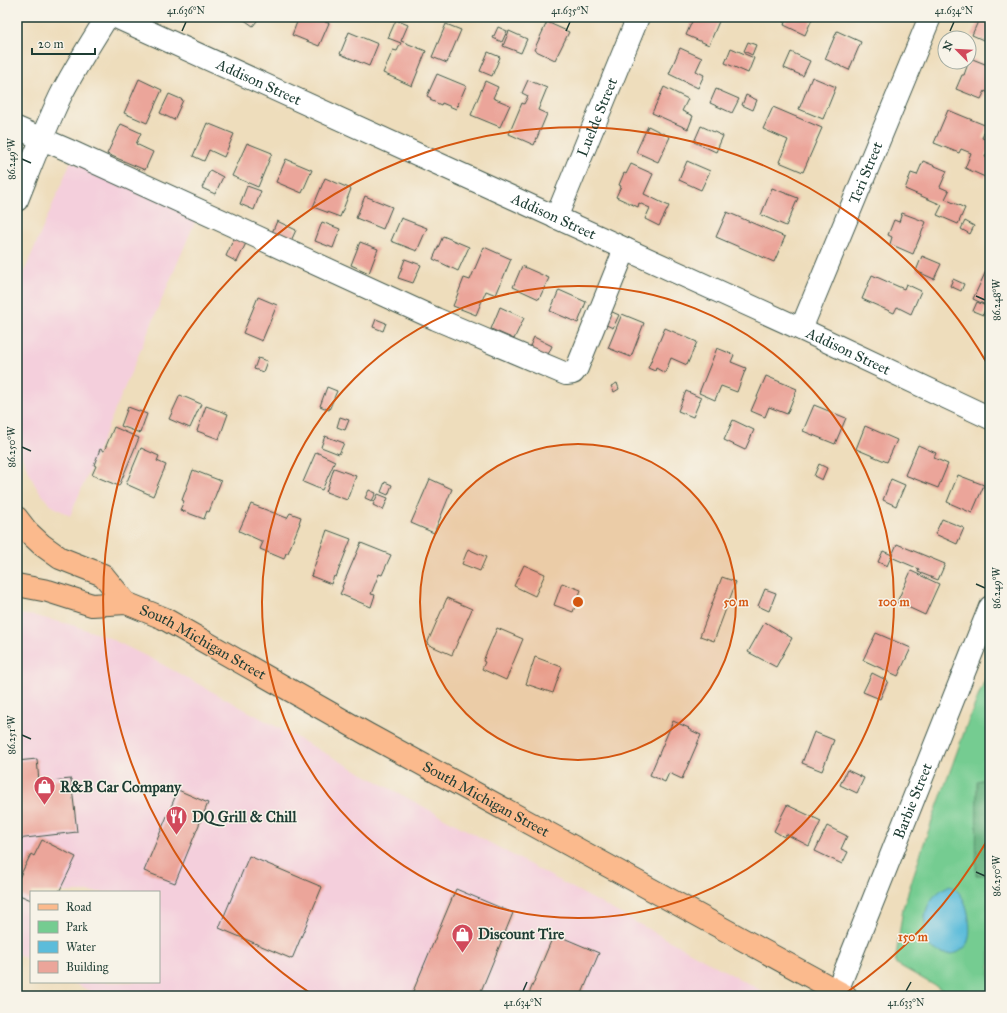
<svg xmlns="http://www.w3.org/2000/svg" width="1007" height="1013" font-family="'IM FELL Great Primer',serif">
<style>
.built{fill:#f4cfdc}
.green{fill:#75cc91;stroke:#4a8462}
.forest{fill:#60b07b;stroke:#407658}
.water{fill:#5cbcda;stroke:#3e7c87}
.building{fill:#eba59a}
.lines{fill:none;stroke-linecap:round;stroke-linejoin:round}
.minor-casing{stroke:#3e5548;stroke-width:24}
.major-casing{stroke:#3e5548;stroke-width:24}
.minor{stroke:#fff;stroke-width:22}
.major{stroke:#fbba8d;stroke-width:22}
.ticks{fill:none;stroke:#1f3d34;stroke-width:1.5}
.ring{fill:none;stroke:#d45610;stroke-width:2}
.labels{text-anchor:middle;stroke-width:3;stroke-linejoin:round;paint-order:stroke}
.street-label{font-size:15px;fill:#1f3d34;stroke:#f7f3e8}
.poi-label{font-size:15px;font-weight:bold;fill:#1f3d34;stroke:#f7f3e8;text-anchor:start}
.centre{fill:#d45610;stroke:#f7f3e8;stroke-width:2}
.ring-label{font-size:12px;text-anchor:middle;font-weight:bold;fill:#d45610;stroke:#f7f3e8;stroke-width:3;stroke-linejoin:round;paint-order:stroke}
.neatline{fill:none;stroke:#1f3d34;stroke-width:1.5}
.ticks-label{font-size:10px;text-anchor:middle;fill:#1f3d34}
</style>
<rect width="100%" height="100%" fill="#f7f3e8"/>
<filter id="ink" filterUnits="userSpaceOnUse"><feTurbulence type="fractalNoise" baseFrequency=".025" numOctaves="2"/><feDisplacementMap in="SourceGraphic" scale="8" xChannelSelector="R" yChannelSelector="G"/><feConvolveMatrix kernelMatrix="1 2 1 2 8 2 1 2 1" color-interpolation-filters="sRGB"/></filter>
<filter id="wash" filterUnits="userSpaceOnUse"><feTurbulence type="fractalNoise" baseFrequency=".012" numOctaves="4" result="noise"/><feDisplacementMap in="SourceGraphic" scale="16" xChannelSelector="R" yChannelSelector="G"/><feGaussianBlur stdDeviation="0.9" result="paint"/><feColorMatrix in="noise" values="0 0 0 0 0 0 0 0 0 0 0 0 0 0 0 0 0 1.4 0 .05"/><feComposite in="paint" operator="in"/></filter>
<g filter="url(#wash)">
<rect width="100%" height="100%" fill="#eeddbc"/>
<g class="built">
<path d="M71 161 197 217 70 516 49 504 35 485 17 446V289Z"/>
<path d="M17 614 35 616 72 625 107 637 156 661 771 996H99L72 982H159V892H31V961L17 954Z"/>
</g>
<path class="green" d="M990 667V996H953L895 963 903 908 923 846 967 724Z"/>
<path class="forest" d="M990 778V875H976L977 781Z"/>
<path class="water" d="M950 885C963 893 967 905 969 919 970 928 971 941 964 948 953 959 934 954 926 942 923 935 925 925 925 917 927 901 936 892 950 885Z"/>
<g id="blocks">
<g class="building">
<path d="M245 17H260L253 26 243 19Z"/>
<path d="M299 17H327L325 22 329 23 319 46 292 35Z"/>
<path d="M694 17H716L720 19 709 45 686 35Z"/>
<path d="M787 17H813L805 35 784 25Z"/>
<path d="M980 17H990V43L972 35Z"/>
<path d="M396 20 408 25 401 41 426 51 412 86 383 73 393 50 397 51 401 43 388 38Z"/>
<path d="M547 22 569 32 555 60 534 50Z"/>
<path d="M446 24 461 30 447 63 432 57Z"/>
<path d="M498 27 507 31 502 42 493 38Z"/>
<path d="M509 31 527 39 521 53 503 46Z"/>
<path d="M837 31 861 42 849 70 825 59Z"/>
<path d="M349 32 378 44 369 66 340 54Z"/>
<path d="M748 42 756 45 752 55 744 51Z"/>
<path d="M680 48 702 58 696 71 704 75 698 88 669 74Z"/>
<path d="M731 48 754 58 748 73 725 63Z"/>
<path d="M488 52 500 57 492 76 480 71Z"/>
<path d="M791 52 810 61 803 76 784 68Z"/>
<path d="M970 58 990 66V94L985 91 981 99 956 89 962 75H964Z"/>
<path d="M437 74 466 86 456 109 442 103 441 105 430 100 431 98 427 96Z"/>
<path d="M812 77 836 87 823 119 799 109Z"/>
<path d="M139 79 162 90 147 123 124 113Z"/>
<path d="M528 80 547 88 538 110 547 114 534 145 509 134 522 103 524 104 528 96 522 93Z"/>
<path d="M485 81 498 87 493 98 510 105 500 127 471 115Z"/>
<path d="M664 87 688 99 682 111 693 116 688 129 652 113Z"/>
<path d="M716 89 739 99 732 113 710 103Z"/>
<path d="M169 94 183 100 174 120 160 113Z"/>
<path d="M746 95 757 100 753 110 742 105Z"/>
<path d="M773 107 822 128 803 172 779 162 788 140 763 129Z"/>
<path d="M948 110 987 126 982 138 990 141V146L985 157 990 159V164L985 177 965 168 971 153 961 149 959 153 934 143Z"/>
<path d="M207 123 234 134 224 157 209 150 204 161 193 156Z"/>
<path d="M121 124 141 133 136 144 153 152 145 170 107 154Z"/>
<path d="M648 126 670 137 658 162 636 152Z"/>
<path d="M701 126 723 136 716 152 694 142Z"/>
<path d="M247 143 272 153 258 187 232 176Z"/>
<path d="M286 159 312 170 302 193 276 182Z"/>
<path d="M687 161 710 171 701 190 679 180Z"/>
<path d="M923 161 947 171 940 187 949 191 945 199 965 208 958 224 937 215 942 205 905 189 911 173 917 175Z"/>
<path d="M631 164 653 174 644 194 669 206 659 226 645 219 650 208 639 203 638 207 616 197 621 186 619 185 624 173 626 174Z"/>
<path d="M210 170 223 177 215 194 202 188Z"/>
<path d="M325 178 351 189 340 217 313 207Z"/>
<path d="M247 186 261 191 254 210 240 204Z"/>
<path d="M772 188 798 198 786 226 761 215Z"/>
<path d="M365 196 392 207 383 229 356 218Z"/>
<path d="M727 212 785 237 774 262 716 237Z"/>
<path d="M902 213 926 222 913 254 890 244 892 237 888 235 894 220 899 222Z"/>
<path d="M401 218 427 228 417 251 391 241Z"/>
<path d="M277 221 296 230 290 243 271 235Z"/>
<path d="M965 221 974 226 970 234 961 229Z"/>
<path d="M322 222 340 229 333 248 315 241Z"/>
<path d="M443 236 469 247 458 271 433 259Z"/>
<path d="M234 238 246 243 237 262 226 256Z"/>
<path d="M360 242 378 249 369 273 351 265Z"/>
<path d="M484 247 511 259 496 295 486 291 476 315 453 306 464 278 470 280Z"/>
<path d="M922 256 941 264 934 279 916 271Z"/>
<path d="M405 259 421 265 413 283 398 278Z"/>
<path d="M522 266 549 278 539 299 513 287Z"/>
<path d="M986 271 990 273V307L973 299Z"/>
<path d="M872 275 904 289 906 284 921 291 911 314 897 307 894 313 862 299Z"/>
<path d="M953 279 964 284 961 291 950 286Z"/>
<path d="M559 290 586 302 578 323 550 311Z"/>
<path d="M258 297 277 305 262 341 243 333Z"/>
<path d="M977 302 986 306 983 315 973 311Z"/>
<path d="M500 307 524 318 514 339 491 329Z"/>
<path d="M610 311 619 315 613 328 604 324Z"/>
<path d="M622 314 644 323 631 357 608 348Z"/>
<path d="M376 319 386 323 383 331 373 327Z"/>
<path d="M665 328 697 342 687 365 671 358 665 373 656 368 655 371 648 368Z"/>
<path d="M534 337 552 346 545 361 527 353Z"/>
<path d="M717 348 734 355 731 362 746 368 737 392 721 386 715 400 699 393Z"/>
<path d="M258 358 267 361 263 372 254 369Z"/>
<path d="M766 376 797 389 787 414 769 407 765 417 751 411Z"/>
<path d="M617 383 619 389 614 392 611 386Z"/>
<path d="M327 387 337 391 329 410 320 406Z"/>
<path d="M686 391 701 398 693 417 678 411Z"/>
<path d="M180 395 201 404 190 428 169 419Z"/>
<path d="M814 405 846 418 835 444 803 431Z"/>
<path d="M206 406 228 414 219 439 197 431Z"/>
<path d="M128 407 147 414 140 433 121 426Z"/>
<path d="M340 417 349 420 345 430 337 427Z"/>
<path d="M733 420 754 430 745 450 724 440Z"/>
<path d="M865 426 897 440 887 462 856 449Z"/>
<path d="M114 427 139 438 119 486 92 475 96 466 94 465 100 449 104 451Z"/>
<path d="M325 436 344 443 339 454 321 447Z"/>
<path d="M918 445 936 453 934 458 948 464 938 488 905 475Z"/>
<path d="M141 448 159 456 157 461 166 465 153 496 126 484Z"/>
<path d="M316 452 335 461 322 490 303 482Z"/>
<path d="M819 464 827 468 822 480 814 476Z"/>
<path d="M334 468 356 476 347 500 326 492Z"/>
<path d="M193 470 221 481 209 512 207 511 204 519 180 510 184 501 182 500Z"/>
<path d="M958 475 984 485 972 513 947 502Z"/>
<path d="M430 479 452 489 434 533 411 523Z"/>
<path d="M891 479 905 485 896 506 883 500Z"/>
<path d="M385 482 392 485 388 495 381 492Z"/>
<path d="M369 490 376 493 372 501 365 498Z"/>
<path d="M378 494 388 498 383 510 373 505Z"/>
<path d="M251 504 287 518 290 513 301 517 299 523H300L288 553H286L284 559 260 549 263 542H260L261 541 239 531Z"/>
<path d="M942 519 964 528 957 544 935 534Z"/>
<path d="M327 530 351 539 336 577 334 576 331 584 311 576Z"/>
<path d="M361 543 391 555 382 575 379 574 371 594 375 595 371 607 340 594 343 588 342 587Z"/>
<path d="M897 544 945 564 938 580 918 572 919 569 891 557 887 566 878 562 883 551 892 555Z"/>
<path d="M468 549 486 557 480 571 462 564Z"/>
<path d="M524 565 545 574 535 596 514 586Z"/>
<path d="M911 571 939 584 925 615 897 602Z"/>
<path d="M722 577 736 582 714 641 700 636Z"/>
<path d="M562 583 581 590 573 612 554 605Z"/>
<path d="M765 589 776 593 769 611 758 606Z"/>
<path d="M447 598 472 609 452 655 427 644Z"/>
<path d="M765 622 792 638 776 667 748 652Z"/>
<path d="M497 628 523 639 506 680 482 669 485 662 483 661Z"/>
<path d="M876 633 911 648 898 676 863 660Z"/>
<path d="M535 657 562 667 553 693 526 684Z"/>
<path d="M872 673 888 681 880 699 863 692Z"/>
<path d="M673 721 689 728 688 729 701 735 682 779 669 773 665 782 650 775Z"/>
<path d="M814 732 834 740 822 771 802 763Z"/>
<path d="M37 759 39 782 71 779 77 832 17 839V761Z"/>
<path d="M847 770 864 778 857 793 840 785Z"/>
<path d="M178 790 208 803 175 883 144 871Z"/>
<path d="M787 805 821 821 809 846 786 834 784 837 774 831Z"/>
<path d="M827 826 847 836 841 849 848 852 842 864 815 851Z"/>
<path d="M42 840 76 857 59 892H31V900L17 894V882L31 854 34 856Z"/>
<path d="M249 856 322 887 292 959 219 928Z"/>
<path d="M456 889 513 913 479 996H411Z"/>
<path d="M554 934 599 953 581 996H528Z"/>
</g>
</g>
</g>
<g filter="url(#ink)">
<use href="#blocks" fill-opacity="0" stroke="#3e5548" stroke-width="1"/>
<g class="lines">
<defs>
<g id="minor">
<path id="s1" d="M116 17 801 329 990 418"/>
<path d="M17 128 70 151 436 319 566 374 573 373 577 368 625 249"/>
<path d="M17 200C31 165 44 131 60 97 74 69 91 43 107 17"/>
<path id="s2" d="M556 218 638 17"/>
<path id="s3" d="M801 329 930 17"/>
<path id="s4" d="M835 996 990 607"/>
</g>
<g id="major">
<path d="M17 518 27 531 42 545 60 558 103 575 126 603"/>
<path id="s5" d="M17 585 48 591 92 605 126 603 163 618 367 734 846 996"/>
</g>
</defs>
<use href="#minor" class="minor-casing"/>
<use href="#major" class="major-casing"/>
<use href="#minor" class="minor"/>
<use href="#major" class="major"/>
</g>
</g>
<path class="ticks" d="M182 31 186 22M566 31 570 22M950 31 954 22M22 159 31 163M976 296 985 300M22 447 31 451M976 584 985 588M22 735 31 739M976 872 985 876M523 991 527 982M906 991 911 982"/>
<circle cx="578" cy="602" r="158" fill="#d45610" fill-opacity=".12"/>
<g class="ring">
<circle cx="578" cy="602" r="158"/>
<circle cx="578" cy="602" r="316"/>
<path d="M988 839A474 474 0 0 1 843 995M313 995A474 474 0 1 1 988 365"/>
</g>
<defs>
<symbol id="shop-pin" viewBox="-11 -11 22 30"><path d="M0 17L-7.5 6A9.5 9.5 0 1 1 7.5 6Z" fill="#d1495b" stroke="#f7f3e8"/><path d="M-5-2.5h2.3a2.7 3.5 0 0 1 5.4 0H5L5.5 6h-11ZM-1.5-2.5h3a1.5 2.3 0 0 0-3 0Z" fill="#fff"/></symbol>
<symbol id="restaurant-pin" viewBox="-11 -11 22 30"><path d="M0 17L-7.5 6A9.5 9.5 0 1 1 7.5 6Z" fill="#d1495b" stroke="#f7f3e8"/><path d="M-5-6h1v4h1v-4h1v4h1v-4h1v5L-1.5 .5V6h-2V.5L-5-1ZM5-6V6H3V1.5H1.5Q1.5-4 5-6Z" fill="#fff"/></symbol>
</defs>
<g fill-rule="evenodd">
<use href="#shop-pin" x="32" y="774" width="25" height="34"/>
<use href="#restaurant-pin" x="164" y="804" width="25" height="34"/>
<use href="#shop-pin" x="450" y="922" width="25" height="34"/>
</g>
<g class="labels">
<g class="street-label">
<text dy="5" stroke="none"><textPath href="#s1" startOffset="157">Addison Street</textPath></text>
<text dy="5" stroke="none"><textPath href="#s2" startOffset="109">Luelde Street</textPath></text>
<text dy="5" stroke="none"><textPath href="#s3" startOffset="169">Teri Street</textPath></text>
<text dy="5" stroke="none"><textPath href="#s1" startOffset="481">Addison Street</textPath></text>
<text dy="5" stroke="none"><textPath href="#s1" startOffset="805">Addison Street</textPath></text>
<text dy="5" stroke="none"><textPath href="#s5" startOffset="198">South Michigan Street</textPath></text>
<text dy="5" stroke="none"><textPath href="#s5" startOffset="522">South Michigan Street</textPath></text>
<text dy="5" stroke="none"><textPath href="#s4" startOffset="210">Barbie Street</textPath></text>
</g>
<g class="poi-label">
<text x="60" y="792">R&amp;B Car Company</text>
<text x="192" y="822">DQ Grill &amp; Chill</text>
<text x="478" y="939">Discount Tire</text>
</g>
</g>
<circle cx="578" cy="602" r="6" class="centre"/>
<g class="ring-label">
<text x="736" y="606">50 m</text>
<text x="894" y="606">100 m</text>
<text x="913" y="941">150 m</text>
</g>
<rect width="1007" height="1013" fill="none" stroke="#f7f3e8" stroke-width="44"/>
<rect x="30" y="891" width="130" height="92" fill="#f7f3e8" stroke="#a1aaa0"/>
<rect x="38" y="904" width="20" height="6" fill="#fbba8d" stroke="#a1aaa0"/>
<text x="66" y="911" font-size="12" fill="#1f3d34">Road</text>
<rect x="38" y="921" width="20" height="12" fill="#75cc91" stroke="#a1aaa0"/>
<text x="66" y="931" font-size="12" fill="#1f3d34">Park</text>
<rect x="38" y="941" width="20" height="12" fill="#5cbcda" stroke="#a1aaa0"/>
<text x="66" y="951" font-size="12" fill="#1f3d34">Water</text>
<rect x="38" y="961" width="20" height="12" fill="#eba59a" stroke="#a1aaa0"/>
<text x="66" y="971" font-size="12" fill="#1f3d34">Building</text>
<g transform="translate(957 50) rotate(294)"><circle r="19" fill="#f7f3e8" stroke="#a1aaa0"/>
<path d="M0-3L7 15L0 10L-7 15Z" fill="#d1495b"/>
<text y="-6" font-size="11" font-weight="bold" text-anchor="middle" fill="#1f3d34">N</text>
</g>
<path d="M32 48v6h63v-6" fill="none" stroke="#1f3d34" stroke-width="2"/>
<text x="38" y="48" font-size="12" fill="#1f3d34" stroke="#f7f3e8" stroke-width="3" paint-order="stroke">20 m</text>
<rect x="22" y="22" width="963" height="969" class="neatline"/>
<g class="ticks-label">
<text x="186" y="14">41.636°N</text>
<text x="570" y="14">41.635°N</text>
<text x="954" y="14">41.634°N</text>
<text transform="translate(11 159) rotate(-90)" y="4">86.249°W</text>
<text transform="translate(996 300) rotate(-90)" y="4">86.248°W</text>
<text transform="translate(11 447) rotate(-90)" y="4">86.250°W</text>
<text transform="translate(996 588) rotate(-90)" y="4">86.249°W</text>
<text transform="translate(11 735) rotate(-90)" y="4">86.251°W</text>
<text transform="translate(996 876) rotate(-90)" y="4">86.250°W</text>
<text x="523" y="1006">41.634°N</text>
<text x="906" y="1006">41.633°N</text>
</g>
</svg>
